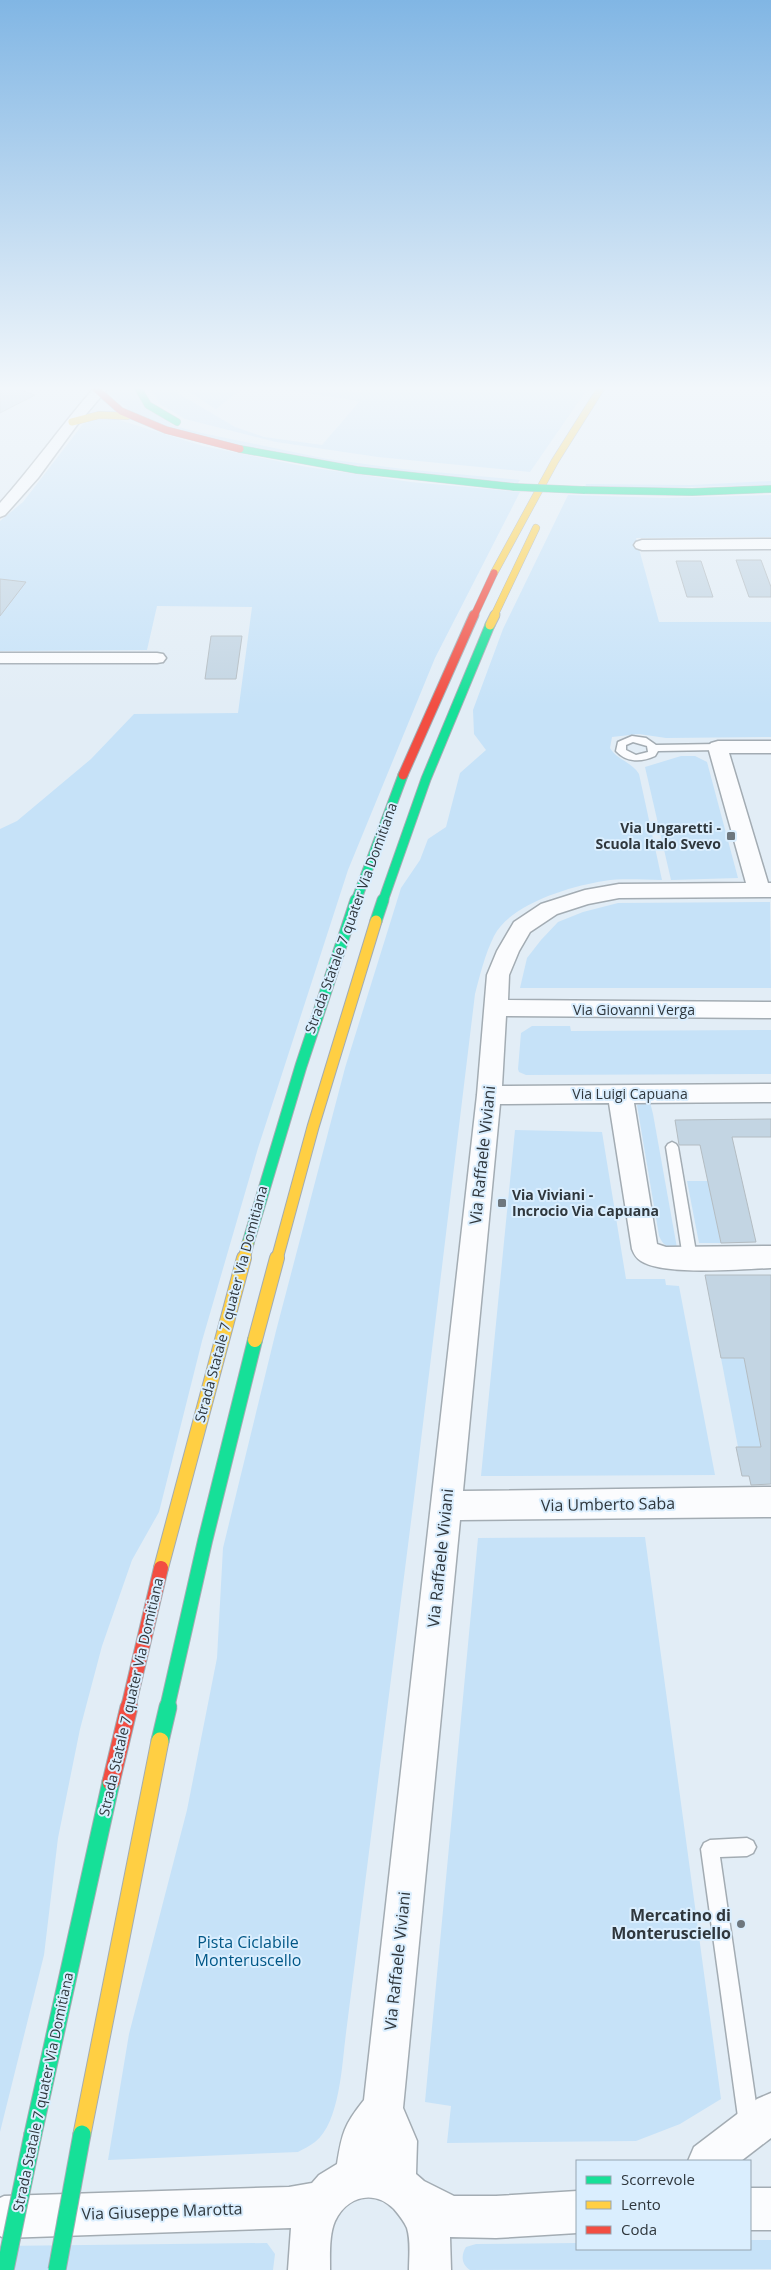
<svg xmlns="http://www.w3.org/2000/svg" width="771" height="2270" font-family="'Open Sans',sans-serif">
<style>
.green{fill:#c6e2f8}
.building{fill:#c3d5e3;stroke:#b3bcc2}
.lines{fill:none;stroke-linecap:round;stroke-linejoin:round}
.lane-casing{stroke:#a3acb3;stroke-width:3}
.street-casing{stroke:#a3acb3;stroke-width:3}
.fast-far4-casing{stroke:#a3acb3;stroke-width:8}
.fast-far3-casing{stroke:#a3acb3;stroke-width:11}
.fast-far2-casing{stroke:#a3acb3;stroke-width:13}
.fast-far1-casing{stroke:#a3acb3;stroke-width:16}
.fast-casing{stroke:#a3acb3;stroke-width:19}
.slow-far4-casing{stroke:#a3acb3;stroke-width:8}
.slow-far3-casing{stroke:#a3acb3;stroke-width:11}
.slow-far2-casing{stroke:#a3acb3;stroke-width:13}
.slow-far1-casing{stroke:#a3acb3;stroke-width:16}
.slow-casing{stroke:#a3acb3;stroke-width:19}
.jam-far3-casing{stroke:#a3acb3;stroke-width:8}
.jam-far2-casing{stroke:#a3acb3;stroke-width:11}
.jam-far1-casing{stroke:#a3acb3;stroke-width:16}
.jam-casing{stroke:#a3acb3;stroke-width:19}
.lane{fill:#fbfcfe;fill-rule:evenodd}
.street{fill:#fbfcfe;fill-rule:evenodd}
.fast-far4{stroke:#16e098;stroke-width:7}
.fast-far3{stroke:#16e098;stroke-width:9}
.fast-far2{stroke:#16e098;stroke-width:11}
.fast-far1{stroke:#16e098;stroke-width:14}
.fast{stroke:#16e098;stroke-width:17}
.slow-far4{stroke:#ffcf43;stroke-width:7}
.slow-far3{stroke:#ffcf43;stroke-width:9}
.slow-far2{stroke:#ffcf43;stroke-width:11}
.slow-far1{stroke:#ffcf43;stroke-width:14}
.slow{stroke:#ffcf43;stroke-width:17}
.jam-far3{stroke:#f24e42;stroke-width:7}
.jam-far2{stroke:#f24e42;stroke-width:9}
.jam-far1{stroke:#f24e42;stroke-width:14}
.jam{stroke:#f24e42;stroke-width:17}
.fast-bridge-far1-casing{stroke:#a3acb3;stroke-width:8;stroke-linecap:butt}
.fast-bridge-casing{stroke:#a3acb3;stroke-width:19;stroke-linecap:butt}
.fast-bridge-far1{stroke:#16e098;stroke-width:7}
.fast-bridge{stroke:#16e098;stroke-width:17}
.poi-dot{fill:#6e777e;stroke:#daeefe;stroke-width:2}
.labels{text-anchor:middle;stroke-width:4;stroke-linejoin:round;paint-order:stroke}
.poi-label{font-size:14px;font-weight:bold;fill:#2f373d;stroke:#daeefe;text-anchor:end}
.street-label{font-size:14px;fill:#2f373d;stroke:#daeefe}
.near-street-label{font-size:16px;fill:#2f373d;stroke:#daeefe}
.near-poi-label{font-size:16px;font-weight:bold;fill:#2f373d;stroke:#daeefe;text-anchor:end}
.near-park-label{font-size:16px;fill:#015787;stroke:#daeefe}
</style>
<rect width="100%" height="100%" fill="#e2edf6"/>
<g class="green">
<path d="M109 388H132L172 425 197 432 327 459 403 469 520 480 518 483C422 475 327 464 233 444 200 436 162 430 132 412 124 407 116 399 109 393Z"/>
<path d="M150 388H169L235 427 264 437 322 445 360 401 271 388H329L362 393 365 388H588L530 472 378 457 276 442 185 419 160 404Z"/>
<path d="M183 388H242L216 409Z"/>
<path d="M116 419 203 446 307 467 411 482 520 492 435 658 348 870 258 1148 202 1341 159 1512 132 1560 102 1646 80 1729 58 1838 44 1955 0 2132V829L17 821 91 759 134 714 238 713 252 607 157 606 147 650 0 651V521L23 502 83 424 94 420Z"/>
<path d="M771 481V485L646 488 585 487 586 484 691 485Z"/>
<path d="M568 495 664 498 771 495V537L636 538 659 622H771V737L666 738 639 734 612 737 610 748C617 760 632 762 639 774L662 880C643 880 623 878 604 881 571 886 510 904 494 936 485 954 480 975 475 994L414 1498 346 2033C342 2063 340 2123 315 2142 310 2146 303 2149 298 2152L108 2160 129 2034 187 1810 217 1658 223 1548 276 1331 345 1068 401 888 420 860 428 839 446 827 460 773 486 750 474 734 473 710 503 629Z"/>
<path d="M681 756H695L707 762 738 878 671 880 645 767Z"/>
<path d="M770 902 771 988H520L527 958 541 940 558 922 583 912 618 903Z"/>
<path d="M532 1026H570L571 1031 771 1030V1074L526 1075 519 1072 518 1069 521 1033Z"/>
<path d="M650 1102 653 1114 677 1248C667 1248 663 1245 659 1236L637 1105Z"/>
<path d="M515 1130 602 1132 626 1279H665L666 1285 679 1286 715 1475 481 1476Z"/>
<path d="M687 1181H708L721 1243H699Z"/>
<path d="M721 1358H744L761 1447H738Z"/>
<path d="M645 1537 721 2099 680 2124 636 2141 447 2143 451 2106 425 2102 478 1538Z"/>
<path d="M750 2240H771V2269L470 2270C461 2264 461 2255 466 2247L476 2244 577 2243V2249H750Z"/>
<path d="M267 2243 275 2254 273 2270H0V2246Z"/>
</g>
<g class="building">
<path d="M0 388H14L35 395 0 413Z"/>
<path d="M736 560H761L771 587V597H749Z"/>
<path d="M676 561H701L713 597H687Z"/>
<path d="M0 579 26 582 0 616Z"/>
<path d="M211 636H242L236 679H205Z"/>
<path d="M771 1119V1137H732L756 1242 721 1243 700 1145H679L675 1120Z"/>
<path d="M705 1275H771V1484L751 1485 749 1476H742L736 1447H761L744 1358H721Z"/>
</g>
<g class="lines">
<defs>
<g id="lane">
<path d="M632 736 646 738 656 745 718 744 723 747 718 750 658 751 655 756C642 762 627 763 616 751L618 742ZM633 742 647 746 648 752 636 755 626 750V745Z"/>
<path d="M672 1142 676 1144 678 1147 697 1258 695 1262 690 1264 685 1262 683 1258 666 1147 668 1144Z"/>
<path d="M747 1838 753 1841 756 1847 753 1853 747 1856 720 1857 759 2124 756 2131 749 2134 742 2131 739 2124 701 1849 704 1843 710 1840Z"/>
</g>
<g id="street">
<path d="M94 388H108L77 425 38 478 5 515 0 517V503C33 466 61 426 94 388Z"/>
<path d="M771 539V549L642 550 636 548 634 545 636 542 642 540Z"/>
<path d="M0 653H157L163 654 166 658 163 662 157 663H0Z"/>
<path d="M718 741H771V753H729L768 883H771V897L619 898 588 904 557 914 530 932 519 951 509 975 508 1000 771 1002V1018L506 1016 502 1086 771 1084V1102L634 1103 657 1244 666 1247 771 1246V1268C741 1269 664 1276 641 1261 636 1258 634 1254 632 1249L609 1103 500 1104 463 1491 771 1487V1517L460 1520 403 2108 417 2141 416 2174 424 2181 454 2196H496L577 2191V2233L496 2238 450 2237 451 2270H409C409 2257 411 2241 407 2228 404 2221 399 2215 394 2209 374 2189 347 2196 335 2221 329 2235 330 2254 330 2270H288L291 2228 4 2238 0 2236V2198L4 2196 289 2187 312 2183 319 2175 337 2164C342 2133 344 2125 364 2100L477 1095 487 975 497 951 514 922 541 904 585 890 619 884 746 883 708 747 711 743Z"/>
<path d="M771 2093V2138L741 2161H688L694 2147 757 2099Z"/>
<rect x="750" y="2188" width="21" height="42"/>
</g>
<g id="fast-far4">
<path d="M138 388 148 405 177 422"/>
<path d="M240 449 357 470 514 487"/>
<path d="M583 490 692 492 771 489"/>
</g>
<g id="fast-far3">
<path d="M356 901 403 775"/>
<path d="M383 901 426 779 490 625"/>
</g>
<g id="fast-far2">
<path d="M376 921 383 900"/>
<path d="M248 1243 301 1066 356 900"/>
</g>
<path id="fast-far1" d="M167 1708 205 1541 255 1340"/>
<g id="fast">
<path d="M160 1741 168 1707"/>
<path d="M33 2134 111 1782"/>
</g>
<g id="slow-far4">
<path d="M72 422 99 415 127 416"/>
<path d="M494 573 555 461 601 388"/>
<path d="M494 616 536 528"/>
</g>
<path id="slow-far3" d="M490 625 495 615"/>
<g id="slow-far2">
<path d="M244 1259 248 1243"/>
<path d="M277 1259 313 1127 376 921"/>
</g>
<g id="slow-far1">
<path d="M255 1340 277 1258"/>
<path d="M161 1568 244 1258"/>
</g>
<path id="slow" d="M82 2134 160 1741"/>
<g id="jam-far3">
<path d="M95 388 121 411 166 430 240 449"/>
<path d="M474 616 494 573"/>
</g>
<path id="jam-far2" d="M403 775 474 615"/>
<path id="jam-far1" d="M128 1708 161 1568"/>
<path id="jam" d="M111 1782 129 1707"/>
</defs>
<use href="#lane" class="lane-casing"/>
<use href="#street" class="street-casing"/>
<use href="#fast-far4" class="fast-far4-casing"/>
<use href="#fast-far3" class="fast-far3-casing"/>
<use href="#fast-far2" class="fast-far2-casing"/>
<use href="#fast-far1" class="fast-far1-casing"/>
<use href="#fast" class="fast-casing"/>
<use href="#slow-far4" class="slow-far4-casing"/>
<use href="#slow-far3" class="slow-far3-casing"/>
<use href="#slow-far2" class="slow-far2-casing"/>
<use href="#slow-far1" class="slow-far1-casing"/>
<use href="#slow" class="slow-casing"/>
<use href="#jam-far3" class="jam-far3-casing"/>
<use href="#jam-far2" class="jam-far2-casing"/>
<use href="#jam-far1" class="jam-far1-casing"/>
<use href="#jam" class="jam-casing"/>
<use href="#lane" class="lane"/>
<use href="#street" class="street"/>
<use href="#fast-far4" class="fast-far4"/>
<use href="#fast-far3" class="fast-far3"/>
<use href="#fast-far2" class="fast-far2"/>
<use href="#fast-far1" class="fast-far1"/>
<use href="#fast" class="fast"/>
<use href="#slow-far4" class="slow-far4"/>
<use href="#slow-far3" class="slow-far3"/>
<use href="#slow-far2" class="slow-far2"/>
<use href="#slow-far1" class="slow-far1"/>
<use href="#slow" class="slow"/>
<use href="#jam-far3" class="jam-far3"/>
<use href="#jam-far2" class="jam-far2"/>
<use href="#jam-far1" class="jam-far1"/>
<use href="#jam" class="jam"/>
<defs>
<path id="fast-bridge-far1" d="M514 487 583 490"/>
<g id="fast-bridge">
<path d="M5 2270 33 2134"/>
<path d="M57 2270 82 2134"/>
</g>
</defs>
<use href="#fast-bridge-far1" class="fast-bridge-far1-casing"/>
<use href="#fast-bridge" class="fast-bridge-casing"/>
<use href="#fast-bridge-far1" class="fast-bridge-far1"/>
<use href="#fast-bridge" class="fast-bridge"/>
</g>
<linearGradient id="sky" x2="0" y2="1"><stop stop-color="#81b6e4"/><stop offset="0.55" stop-color="#f2f7fb"/><stop offset="1" stop-color="#f2f7fb" stop-opacity="0"/></linearGradient>
<rect width="771" height="706" fill="url(#sky)"/>
<g class="poi-dot">
<rect x="726" y="831" width="10" height="10" rx="2.5"/>
<rect x="497" y="1198" width="10" height="10" rx="2.5"/>
<circle cx="741" cy="1924" r="5"/>
</g>
<g class="labels">
<g class="poi-label">
<text x="721" y="833">Via Ungaretti -<tspan x="721" dy="16">Scuola Italo Svevo</tspan></text>
<text x="512" y="1200" text-anchor="start">Via Viviani -<tspan x="512" dy="16">Incrocio Via Capuana</tspan></text>
</g>
<g class="street-label">
<text transform="translate(351 918) rotate(-70)" y="5">Strada Statale 7 quater Via Domitiana</text>
<text x="634" y="1015">Via Giovanni Verga</text>
<text x="630" y="1099">Via Luigi Capuana</text>
<text transform="translate(231 1304) rotate(-75)" y="5">Strada Statale 7 quater Via Domitiana</text>
<text transform="translate(131 1697) rotate(-77)" y="5">Strada Statale 7 quater Via Domitiana</text>
<text transform="translate(43 2092) rotate(-78)" y="5">Strada Statale 7 quater Via Domitiana</text>
</g>
<g class="near-street-label">
<text transform="translate(482 1155) rotate(-84)" y="6">Via Raffaele Viviani</text>
<text transform="translate(608 1504) rotate(-1)" y="6">Via Umberto Saba</text>
<text transform="translate(440 1558) rotate(-84)" y="6">Via Raffaele Viviani</text>
<text transform="translate(397 1961) rotate(-84)" y="6">Via Raffaele Viviani</text>
<text transform="translate(162 2211) rotate(-2)" y="6">Via Giuseppe Marotta</text>
</g>
<g class="near-poi-label">
<text x="731" y="1921">Mercatino di<tspan x="731" dy="18">Monterusciello</tspan></text>
</g>
<g class="near-park-label">
<text x="248" y="1948">Pista Ciclabile<tspan x="248" dy="18">Monteruscello</tspan></text>
</g>
</g>
<rect x="576" y="2160" width="175" height="90" fill="#daeefe" stroke="#96a5b1"/>
<rect x="586" y="2176" width="25" height="8" fill="#16e098" stroke="#96a5b1"/>
<text x="621" y="2185" font-size="15" fill="#2f373d">Scorrevole</text>
<rect x="586" y="2201" width="25" height="8" fill="#ffcf43" stroke="#96a5b1"/>
<text x="621" y="2210" font-size="15" fill="#2f373d">Lento</text>
<rect x="586" y="2226" width="25" height="8" fill="#f24e42" stroke="#96a5b1"/>
<text x="621" y="2235" font-size="15" fill="#2f373d">Coda</text>
</svg>
